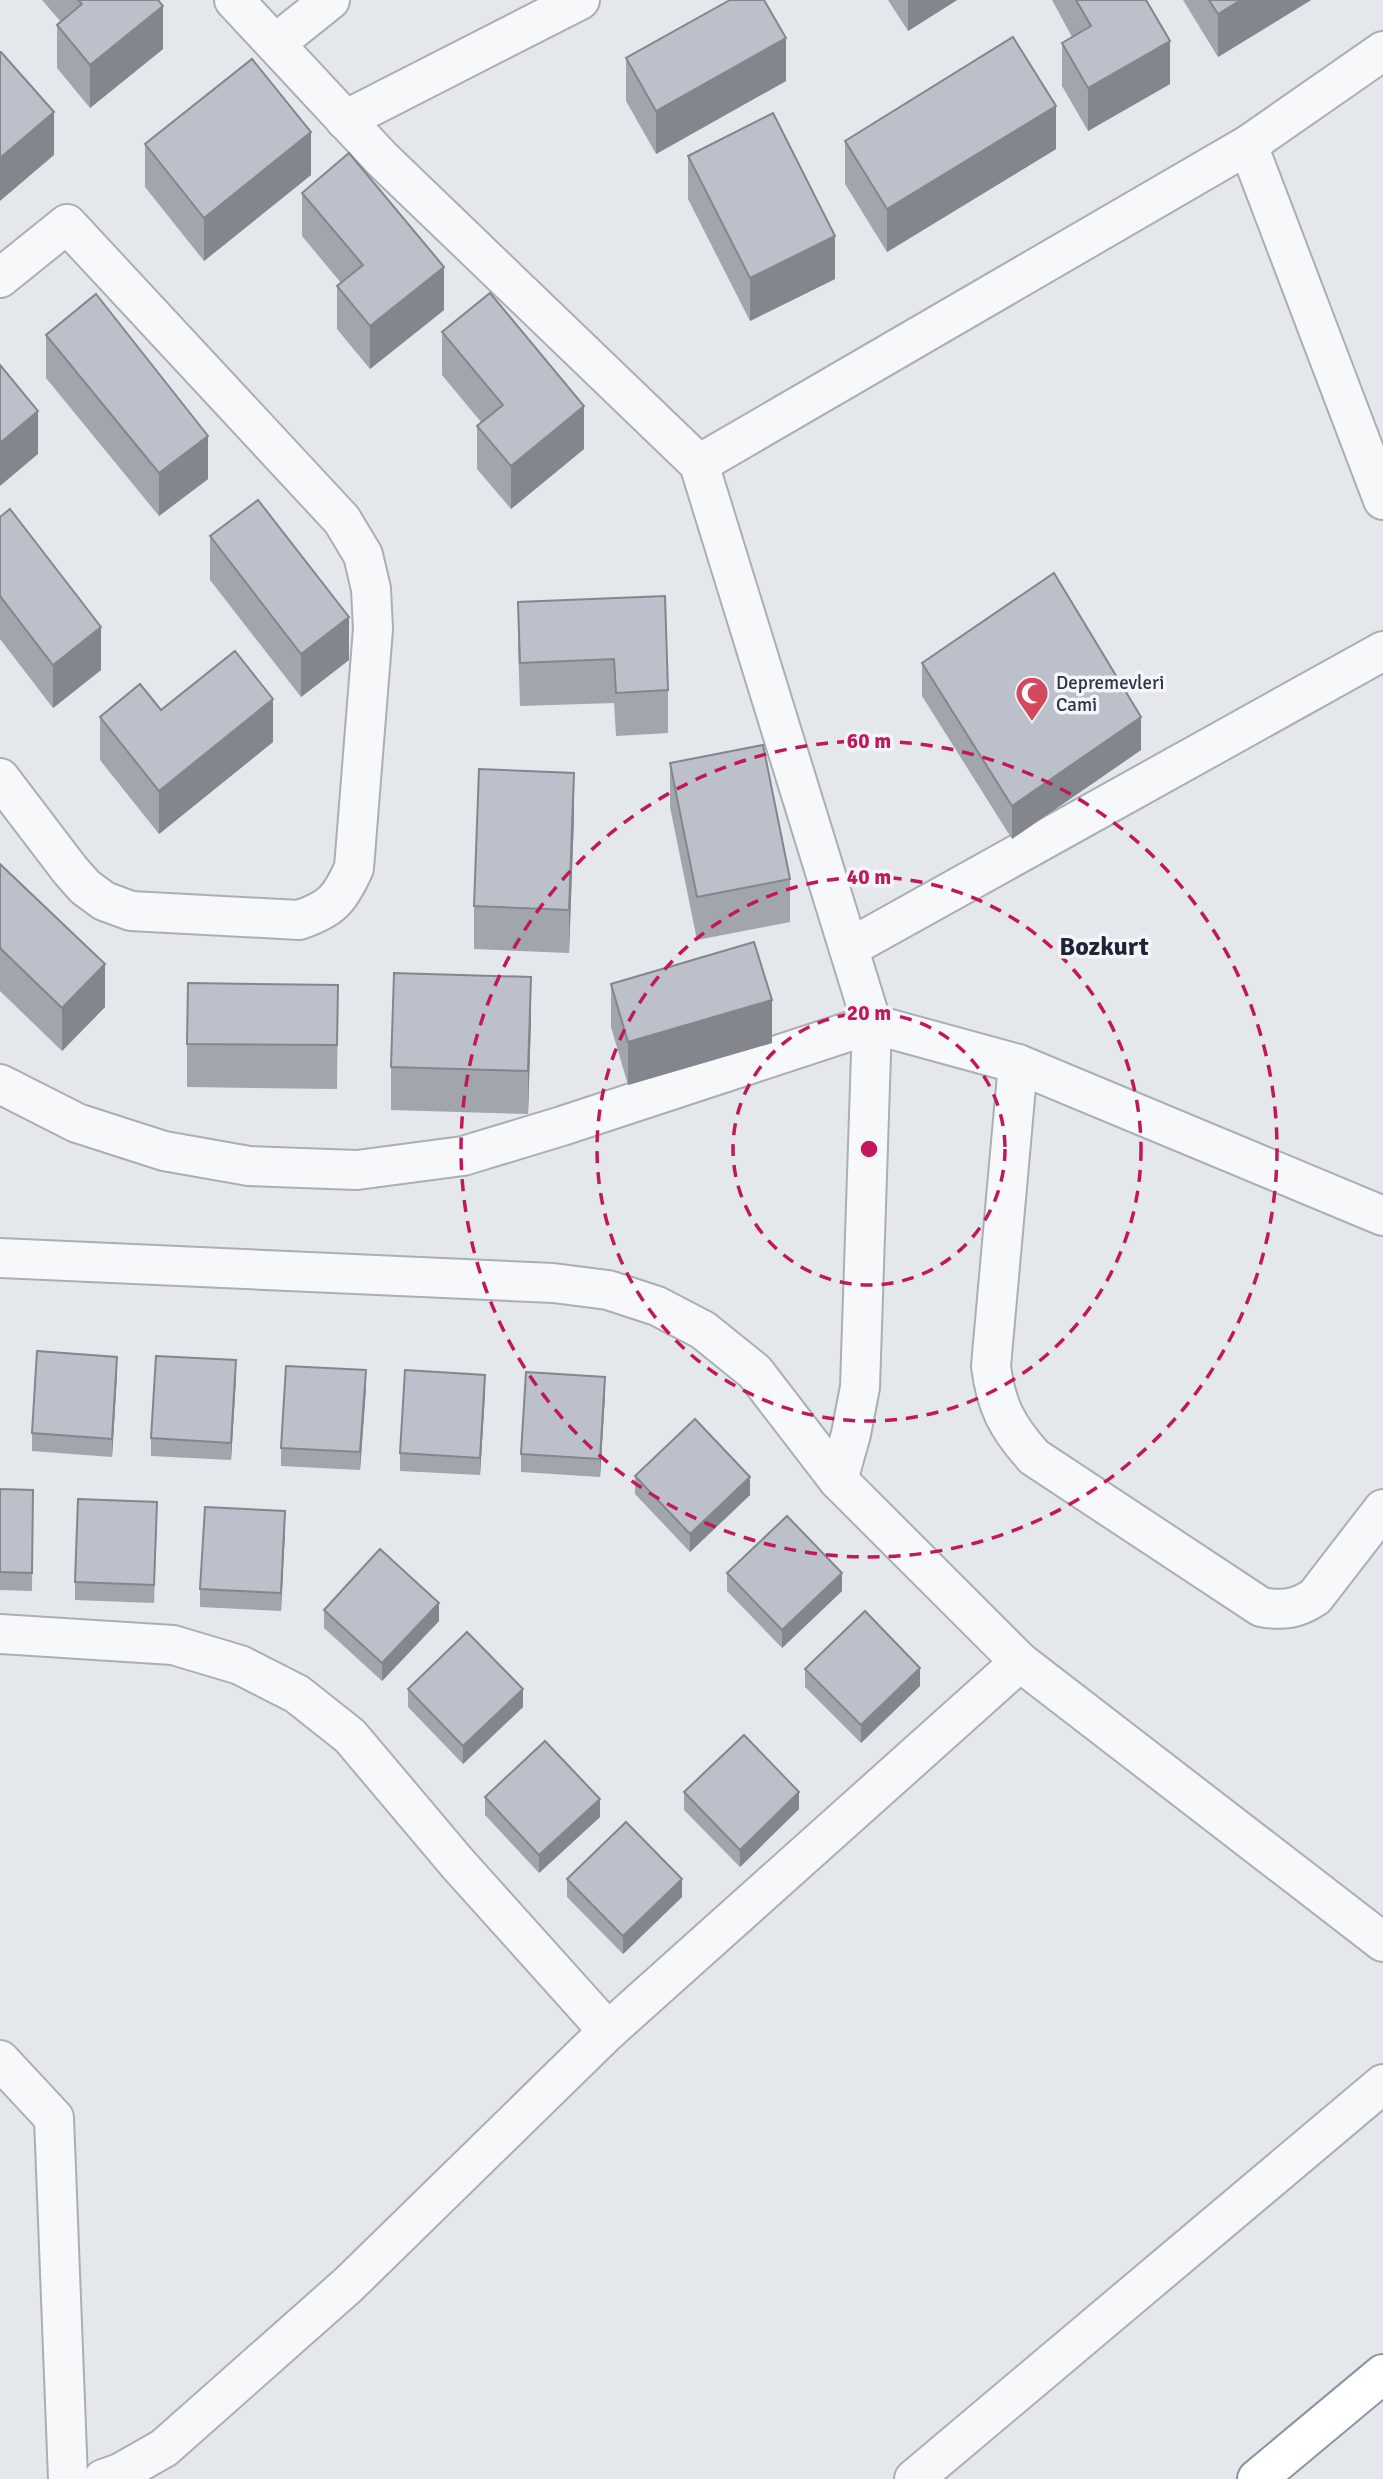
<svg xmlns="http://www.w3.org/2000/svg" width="1383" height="2479" font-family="Signika,sans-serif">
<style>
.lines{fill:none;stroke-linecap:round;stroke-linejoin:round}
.minor-casing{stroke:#a9aeb7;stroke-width:42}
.trunk-casing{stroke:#8b94a3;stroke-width:42}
.minor{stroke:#f7f8fa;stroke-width:38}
.trunk{stroke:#fff;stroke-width:38}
.wall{fill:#a1a5ae}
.shaded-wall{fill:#83868d}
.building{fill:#bbc0ca;stroke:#83868d;stroke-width:2}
.ring{fill:none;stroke:#c2185b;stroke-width:3.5;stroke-dasharray:12 9}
.labels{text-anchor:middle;stroke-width:7;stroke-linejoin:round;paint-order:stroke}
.poi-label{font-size:19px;fill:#2b3445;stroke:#f4f6f9;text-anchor:start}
.district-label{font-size:26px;font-weight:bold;fill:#1d2536;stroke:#f4f6f9}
.centre{fill:#c2185b;stroke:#f4f6f9;stroke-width:3.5}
.ring-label{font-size:21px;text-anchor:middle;font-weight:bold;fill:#c2185b;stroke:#f4f6f9;stroke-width:7;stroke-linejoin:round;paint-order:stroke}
</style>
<rect width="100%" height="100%" fill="#e4e7ec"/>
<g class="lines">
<defs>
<g id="minor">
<path d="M275 44 330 0"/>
<path d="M345 120 580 0"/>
<path d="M1248 145 1383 500"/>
<path d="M0 278 67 224 342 520 363 555 371 589 373 629 354 868C340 899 332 909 299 920L131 911 104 901 85 887 70 870 0 778"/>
<path d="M699 464 1248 145 1383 51"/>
<path d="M849 948 1383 651"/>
<path d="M1018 1064 991 1366C996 1406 1007 1427 1034 1457L1261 1607C1283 1611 1297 1609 1315 1597L1383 1509"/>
<path d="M0 1084 77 1123 164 1151 249 1166 357 1170 463 1156 562 1126 872 1024 699 464 382 159 234 0"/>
<path d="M0 1258 553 1283 608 1290 657 1306 703 1330 755 1372 838 1480 1020 1662 1383 1942"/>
<path d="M838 1480 851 1434 860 1387 872 1024 1018 1064 1383 1216"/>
<path d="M0 1634 173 1645 240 1665 297 1694 350 1736 458 1864 608 2031"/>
<path d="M0 2060 54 2118 68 2479"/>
<path d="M103 2479 120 2473 164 2448 348 2285 608 2031 1020 1662"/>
<path d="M914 2479 1383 2084"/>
</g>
<path id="trunk" d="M1257 2479 1383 2374"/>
</defs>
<use href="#minor" class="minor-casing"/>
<use href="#trunk" class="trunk-casing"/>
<use href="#minor" class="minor"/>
<use href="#trunk" class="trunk"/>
</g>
<g class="wall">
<path d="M42 0H158L163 49 90 108 57 68V25L61 22Z"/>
<path d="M888 0H957L908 31Z"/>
<path d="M1052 0H1146L1170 84 1088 131 1062 86V43L1072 37Z"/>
<path d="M1183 0H1311L1218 57Z"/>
<path d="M626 58 786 81 656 154 626 101Z"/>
<path d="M845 141 1056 149 887 252 845 184Z"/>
<path d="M145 144 311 175 204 261 145 187Z"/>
<path d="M688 156 835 279 750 321 688 199Z"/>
<path d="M302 193 444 310 370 369 337 329V286L341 283 302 236Z"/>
<path d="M442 332 584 449 511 509 477 469V426L481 422 442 375Z"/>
<path d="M46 335 208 479 159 516 46 378Z"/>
<path d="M0 517 101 670 53 708 0 639Z"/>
<path d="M210 536 349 660 301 697 210 580Z"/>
<path d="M518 602 668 690V733L616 736 614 703 520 706 518 645Z"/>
<path d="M922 663 1141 750 1012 839 922 696Z"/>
<path d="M161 710 273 742 159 834 100 760V717Z"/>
<path d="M670 763 790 879V922L697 940 670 807Z"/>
<path d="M574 816 569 953 474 949V906Z"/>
<path d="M0 864 105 1007 62 1051 0 991Z"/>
<path d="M611 984 772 1043 628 1085 611 1027Z"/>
<path d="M338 985 337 1089 187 1087V1044Z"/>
<path d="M531 1020 528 1114 391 1110V1067Z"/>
<path d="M117 1374 112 1457 32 1451V1433Z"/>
<path d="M236 1378 231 1460 151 1456V1438Z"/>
<path d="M366 1388 360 1470 281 1466V1448Z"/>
<path d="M485 1393 480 1475 400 1471V1453Z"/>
<path d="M605 1395 600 1477 521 1472V1454Z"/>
<path d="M635 1476 750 1495 690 1552 635 1494Z"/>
<path d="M0 1489 33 1490 32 1591 0 1590Z"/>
<path d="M157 1520 154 1603 75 1600V1582Z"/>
<path d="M285 1529 281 1611 200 1607V1589Z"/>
<path d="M727 1573 842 1591 782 1648 727 1591Z"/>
<path d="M324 1610 439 1621 382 1681 324 1628Z"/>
<path d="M805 1669 920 1686 861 1743 805 1687Z"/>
<path d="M408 1689 523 1707 463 1764 408 1707Z"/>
<path d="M684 1792 799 1809 740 1867 684 1810Z"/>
<path d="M485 1797 600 1817 539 1873 485 1815Z"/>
<path d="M567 1879 682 1897 623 1954 567 1897Z"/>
</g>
<g class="shaded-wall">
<path d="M908 0H957L908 31Z"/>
<path d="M1241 0H1311L1218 57V14Z"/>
<path d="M163 6V49L90 108V65Z"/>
<path d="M786 38V81L656 154V111Z"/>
<path d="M1170 41V84L1088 131V88Z"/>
<path d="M1056 106V149L887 252V209Z"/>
<path d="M54 112V155L0 201V158Z"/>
<path d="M311 132V175L204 261V218Z"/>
<path d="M835 236V279L750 321V278Z"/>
<path d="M444 267V310L370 369V326Z"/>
<path d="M584 406V449L511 509V466Z"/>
<path d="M38 411V454L0 486V443Z"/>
<path d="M208 436V479L159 516V473Z"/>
<path d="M349 617V660L301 697V654Z"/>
<path d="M101 627V670L53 708V665Z"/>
<path d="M273 699V742L159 834V791Z"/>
<path d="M1141 717V750L1012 839V806Z"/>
<path d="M574 773V816L569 953V910Z"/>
<path d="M105 964V1007L62 1051V1008Z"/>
<path d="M531 977V1020L528 1114V1071Z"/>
<path d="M772 1000V1043L628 1085V1042Z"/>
<path d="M117 1357V1374L112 1457V1439Z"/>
<path d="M236 1360V1378L231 1460V1443Z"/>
<path d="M366 1370V1388L360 1470V1452Z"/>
<path d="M485 1375V1393L480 1475V1458Z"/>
<path d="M605 1377V1395L600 1477V1459Z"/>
<path d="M750 1477V1495L690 1552V1534Z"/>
<path d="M285 1511V1529L281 1611V1593Z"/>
<path d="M842 1573V1591L782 1648V1630Z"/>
<path d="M439 1603V1621L382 1681V1663Z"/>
<path d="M920 1668V1686L861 1743V1725Z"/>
<path d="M523 1689V1707L463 1764V1746Z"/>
<path d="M799 1792V1809L740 1867V1850Z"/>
<path d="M600 1799V1817L539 1873V1855Z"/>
<path d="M682 1879V1897L623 1954V1936Z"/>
</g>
<g class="building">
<path d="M78 0H158L163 6 90 65 57 25 82 4Z"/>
<path d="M730 0H764L786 38 656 111 626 58Z"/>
<path d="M1076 0H1146L1170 41 1088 88 1062 43 1091 26Z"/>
<path d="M1209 0H1241L1218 14Z"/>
<path d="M1013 37 1056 106 887 209 845 141Z"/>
<path d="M0 52H1L54 112 0 158Z"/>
<path d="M252 59 311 132 204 218 145 144Z"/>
<path d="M773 113 835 236 750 278 688 156Z"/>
<path d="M349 153 444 267 370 326 337 286 363 265 302 193Z"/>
<path d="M490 293 584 406 511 466 477 426 503 405 442 332Z"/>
<path d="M96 294 208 436 159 473 46 335Z"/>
<path d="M0 365 38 411 0 443Z"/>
<path d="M258 500 349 617 301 654 210 536Z"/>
<path d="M10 509 101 627 53 665 0 596V517Z"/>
<path d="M1054 573 1141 717 1012 806 922 663Z"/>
<path d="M665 596 668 690 616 693 614 659 520 663 518 602Z"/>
<path d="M235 651 273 699 159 791 100 717 140 684 161 710Z"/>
<path d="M763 745 790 879 697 897 670 763Z"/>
<path d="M479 769 574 773 569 910 474 906Z"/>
<path d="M0 864 105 964 62 1008 0 948Z"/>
<path d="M754 942 772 1000 628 1042 611 984Z"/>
<path d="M394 973 531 977 528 1071 391 1067Z"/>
<path d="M188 983 338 985 337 1045 187 1044Z"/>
<path d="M37 1351 117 1357 112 1439 32 1433Z"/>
<path d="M156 1356 236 1360 231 1443 151 1438Z"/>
<path d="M286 1366 366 1370 360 1452 281 1448Z"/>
<path d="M405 1370 485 1375 480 1458 400 1453Z"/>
<path d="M526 1372 605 1377 600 1459 521 1454Z"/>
<path d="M695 1419 750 1477 690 1534 635 1476Z"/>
<path d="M0 1489 33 1490 32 1573 0 1572Z"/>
<path d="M78 1499 157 1502 154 1585 75 1582Z"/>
<path d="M205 1507 285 1511 281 1593 200 1589Z"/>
<path d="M787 1516 842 1573 782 1630 727 1573Z"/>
<path d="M380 1549 439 1603 382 1663 324 1610Z"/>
<path d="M865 1611 920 1668 861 1725 805 1669Z"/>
<path d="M467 1632 523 1689 463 1746 408 1689Z"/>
<path d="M744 1735 799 1792 740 1850 684 1792Z"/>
<path d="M545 1741 600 1799 539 1855 485 1797Z"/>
<path d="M626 1822 682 1879 623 1936 567 1879Z"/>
</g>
<g class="ring">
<circle cx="869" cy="1149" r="136"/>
<circle cx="869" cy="1149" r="272"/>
<circle cx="869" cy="1149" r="408"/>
</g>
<defs>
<symbol id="mosque-pin" viewBox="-11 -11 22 30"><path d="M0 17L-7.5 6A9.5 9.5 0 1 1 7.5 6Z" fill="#d1495b" stroke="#f4f6f9"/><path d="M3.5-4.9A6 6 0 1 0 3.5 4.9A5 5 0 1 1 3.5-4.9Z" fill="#fff"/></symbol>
</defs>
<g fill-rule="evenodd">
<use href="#mosque-pin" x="1013" y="674" width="38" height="52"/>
</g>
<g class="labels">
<g class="poi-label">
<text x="1056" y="689">Depremevleri<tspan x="1056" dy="22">Cami</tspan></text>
</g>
<g class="district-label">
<text x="1104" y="955">Bozkurt</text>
</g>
</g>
<circle cx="869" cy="1149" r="10" class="centre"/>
<g class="ring-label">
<text x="869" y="748">60 m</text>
<text x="869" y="884">40 m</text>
<text x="869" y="1020">20 m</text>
</g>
</svg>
